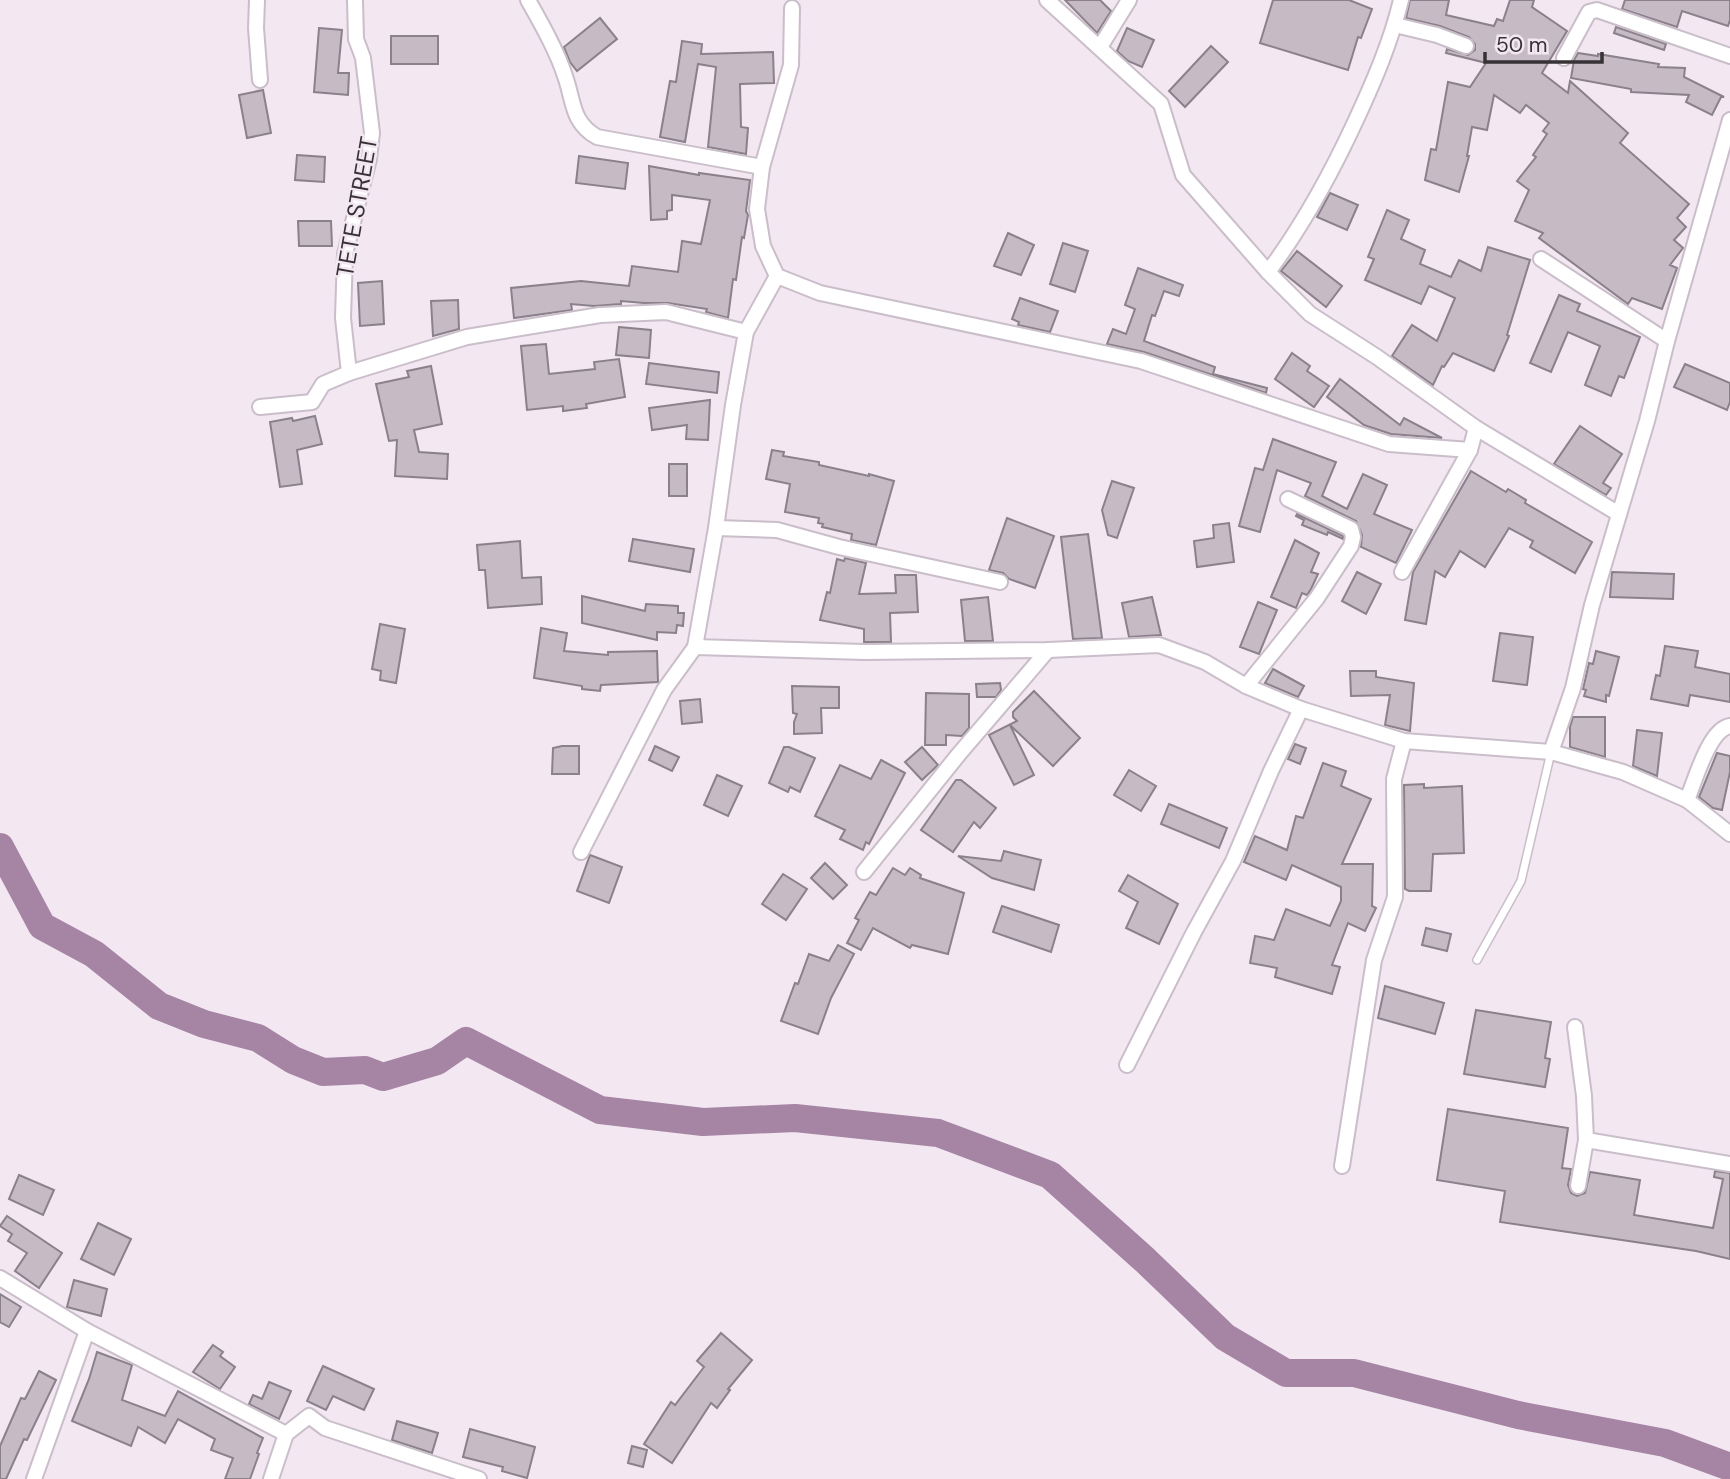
<svg xmlns="http://www.w3.org/2000/svg" width="1730" height="1479" font-family="'DM Sans',sans-serif">
<style>
.lines{fill:none;stroke-linecap:round;stroke-linejoin:round}
.river{stroke:#a584a4;stroke-width:28}
.building{fill:#c6bac5;stroke:#8b818a;stroke-width:2}
.service-casing{stroke:#c9bec9;stroke-width:10}
.minor-casing{stroke:#c9bec9;stroke-width:18}
.service{stroke:#fff;stroke-width:7}
.minor{stroke:#fff;stroke-width:14}
.labels{text-anchor:middle;stroke-width:5;stroke-linejoin:round;paint-order:stroke}
.street-label{font-size:24px;fill:#363236;stroke:#f3e7f2}
</style>
<rect width="100%" height="100%" fill="#f3e7f2"/>
<g class="lines">
<path class="river" d="M0 847 42 926 94 954 159 1006 204 1024 258 1038 293 1060 323 1072 365 1070 383 1077 437 1061 466 1041 600 1110 703 1122 795 1118 938 1133 1050 1175 1145 1260 1225 1337 1286 1373H1354L1518 1415 1665 1443 1730 1467"/>
</g>
<g class="building">
<path d="M1065 0H1100L1111 11 1097 33Z"/>
<path d="M1273 0H1349L1372 9 1361 38 1358 37 1348 70 1260 43Z"/>
<path d="M1410 0H1449L1446 15 1494 26 1497 19 1503 21 1510 0H1534L1532 7 1567 31 1542 73 1568 93 1570 81 1628 133 1620 143 1689 204 1677 218 1686 227 1674 240 1683 248 1670 265 1677 268 1662 309 1632 298 1628 304 1539 238 1543 233 1515 221 1529 190 1517 181 1536 157 1533 155 1547 134 1543 131 1549 123 1526 105 1520 113 1494 95 1487 130 1472 127 1467 156H1469L1459 192 1425 180 1431 149 1436 150 1448 82 1470 87 1486 63 1446 53 1447 49 1468 55 1475 50V44L1469 37 1440 26 1406 18Z"/>
<path d="M1625 0H1730V20L1728 26 1682 11 1677 27 1622 9Z"/>
<path d="M600 18 617 39 577 71 570 62 564 47Z"/>
<path d="M1616 27 1666 44 1664 50 1614 33Z"/>
<path d="M319 28 342 30 338 73H349L348 95 314 92Z"/>
<path d="M1127 28 1154 40 1142 67 1128 61 1117 51Z"/>
<rect x="391" y="36" width="47" height="28"/>
<path d="M682 41 702 44 701 54 773 52 774 83 740 84 741 127 748 128 746 154 708 147 716 67 698 64 685 142 660 137 670 81 676 82Z"/>
<path d="M1211 46 1228 62 1185 107 1169 91Z"/>
<path d="M1578 53 1598 56V54L1659 64 1658 67 1685 68 1684 77 1724 97H1721L1712 115 1686 102 1689 95 1631 92V89L1571 78 1574 60Z"/>
<path d="M263 90 271 133 247 138 239 95Z"/>
<path d="M297 155 325 157 324 182 295 180Z"/>
<path d="M579 156 628 163 625 189 576 183Z"/>
<path d="M649 166 699 175V173L750 180 746 211 748 215 744 238 742 237 736 280 733 279 728 318 706 312 707 309 668 303H644L621 301V304L594 306 571 304 572 310 514 318 511 288 581 281 629 286 632 266 678 272 682 241 701 244 710 200 672 195V210L667 211V219L651 220Z"/>
<path d="M1330 193 1358 205 1347 230 1317 217Z"/>
<path d="M1387 210 1409 220 1401 239 1425 250 1420 264 1451 277 1459 260 1481 271 1488 247 1530 260 1507 335 1509 336 1494 371 1453 353 1444 367 1442 366 1433 385 1392 356 1412 325 1437 341 1455 298 1429 286 1421 304 1365 280 1374 259 1368 257Z"/>
<path d="M298 221H331L332 246H299Z"/>
<path d="M1008 233 1034 245 1021 275 994 266Z"/>
<path d="M1063 243 1088 251 1075 292 1050 284Z"/>
<path d="M1297 251 1342 286 1326 307 1281 271Z"/>
<path d="M1138 268 1183 285 1179 296 1164 291 1155 316 1152 315 1144 341 1215 367 1213 374 1267 388 1266 393 1144 352 1107 344 1113 329 1126 334 1135 309 1125 305Z"/>
<path d="M382 281 384 324 360 326 358 283Z"/>
<path d="M1559 295 1580 304 1577 311 1640 337 1624 378 1619 376 1611 396 1585 385 1600 346 1568 332 1551 372 1530 363Z"/>
<path d="M1020 298 1058 311 1050 332 1018 325 1019 322 1012 319Z"/>
<path d="M458 300 459 329 433 336 431 301Z"/>
<path d="M619 327 651 330 649 358 616 355Z"/>
<path d="M546 344 549 374 595 369 594 362 619 359 625 397 586 404 587 408 563 411V406L527 410 521 346Z"/>
<path d="M1292 353 1310 366 1307 371 1329 386 1314 407 1275 379Z"/>
<path d="M649 363 719 372 717 393 646 384Z"/>
<path d="M1685 364 1730 383V402L1727 410 1674 387Z"/>
<path d="M431 366 442 424 414 430 419 452 448 454 447 479 395 476 397 440 389 441 376 384 409 377 407 371Z"/>
<path d="M1340 379 1400 425 1404 418 1442 438 1391 434 1364 425 1327 397Z"/>
<path d="M710 400 708 440 686 439 687 425 652 430 649 408Z"/>
<path d="M315 416 322 444 297 450 302 484 280 487 270 422 292 418 293 421Z"/>
<path d="M1580 426 1622 454 1603 483 1611 488 1606 495 1554 464Z"/>
<path d="M1273 439 1336 462 1322 496 1347 509 1363 474 1387 485 1374 514 1412 530 1396 563 1361 547 1362 535 1356 521 1305 496 1311 483 1277 470 1260 532 1239 526 1255 468 1263 470Z"/>
<path d="M772 450 784 452 783 456 819 462V465L869 476V474L894 481 876 545 851 540 852 534 822 527 823 524 818 523 819 518 785 512 790 484 766 479Z"/>
<rect x="669" y="464" width="18" height="32"/>
<path d="M1471 471 1506 492 1508 489 1526 500 1525 503 1592 542 1575 573 1530 547 1533 541 1509 528 1485 567 1460 551 1445 577 1435 571 1426 624 1405 620 1413 572Z"/>
<path d="M1112 481 1134 488 1117 538 1108 535 1102 510Z"/>
<path d="M1297 514 1343 536V539L1328 532 1327 535 1302 525 1304 520 1296 516Z"/>
<path d="M1007 518 1054 536 1035 588 1009 579 1003 573 989 570Z"/>
<path d="M1229 523 1234 562 1197 567 1194 541 1214 538 1213 525Z"/>
<path d="M1088 534 1102 638 1073 639 1061 537Z"/>
<path d="M633 539 694 549 690 572 629 561Z"/>
<path d="M1295 540 1319 553 1311 572 1318 574 1311 589 1307 595 1302 593 1296 608 1271 597Z"/>
<path d="M520 541 522 578 541 577 542 604 488 608 485 570H479L477 545Z"/>
<path d="M845 558 866 563 859 594 896 593 895 575H916L918 612 890 613 891 642H864V629L820 620 827 592 830 593 837 559 844 561Z"/>
<path d="M1357 572 1381 584 1366 614 1342 601Z"/>
<path d="M1612 572 1674 574 1673 599 1610 597Z"/>
<path d="M582 596 645 611 646 604 678 606V613H684L683 626 677 625 676 633 657 632V640L582 623Z"/>
<path d="M988 597 993 641H965L961 600Z"/>
<path d="M1152 597 1161 635 1129 637 1122 603Z"/>
<path d="M1258 602 1277 610 1259 654 1240 647Z"/>
<path d="M380 624 405 629 396 683 380 680 381 671 372 669Z"/>
<path d="M541 628 567 633 564 651 608 655V652L657 651 658 682 601 685 600 691 582 689V686L534 678Z"/>
<path d="M1500 633 1533 637 1527 685 1493 681Z"/>
<path d="M1665 646 1698 651 1695 667 1730 674V702L1690 695 1688 706 1651 699 1656 675 1660 676Z"/>
<path d="M1596 651 1619 657 1609 696 1606 695V702L1584 696 1586 690 1583 689 1589 663 1593 664Z"/>
<path d="M1273 669 1304 686 1298 697 1265 683Z"/>
<path d="M1350 671H1376V677L1414 683 1410 731 1385 725 1390 695 1351 696Z"/>
<path d="M1000 683 1001 690 996 697H977L976 684Z"/>
<path d="M792 686 839 687V708H821L822 733 794 734V722L797 714 793 713Z"/>
<path d="M1034 691 1080 738 1053 766 1010 725 1034 775 1014 785 989 735 1017 721 1013 717V712Z"/>
<path d="M926 693 969 694V728L962 736 946 735V745H925Z"/>
<path d="M700 699 702 722 682 724 680 701Z"/>
<path d="M1573 717H1605V757L1570 747V727Z"/>
<path d="M1637 730 1662 733 1657 776 1633 766Z"/>
<path d="M1295 744 1306 748 1300 764 1288 759Z"/>
<path d="M562 746H579V774H552L553 748Z"/>
<path d="M655 746 679 757 672 771 649 760Z"/>
<path d="M784 747H789L815 758 800 792 790 787 788 792 769 783Z"/>
<path d="M922 747 938 765 922 780 905 762Z"/>
<path d="M1717 753 1730 756V772L1722 810 1713 808 1699 797Z"/>
<path d="M881 760 905 773 869 844 866 842 863 850 840 839 845 830 815 816 840 765 871 779Z"/>
<path d="M1323 763 1346 771 1341 786 1371 799 1342 864H1373L1372 906 1376 908 1365 931 1348 923 1332 965 1340 967 1332 994 1275 977 1277 968 1250 963 1255 936 1274 940 1286 909 1330 926 1341 901V887L1292 865 1286 880 1244 862 1255 836 1287 850 1296 816 1303 818Z"/>
<path d="M1129 770 1156 786 1141 811 1114 795Z"/>
<path d="M717 775 742 786 728 816 704 805Z"/>
<path d="M956 780H961L996 808 980 828 974 822 953 852 921 830Z"/>
<path d="M1424 784V788L1462 786 1464 853 1433 854 1431 891H1409L1405 889 1404 785Z"/>
<path d="M1169 804 1227 828 1219 848 1161 824Z"/>
<path d="M1004 851 1041 860 1034 890 992 878 958 856 1001 861Z"/>
<path d="M590 855 622 867 609 903 577 891Z"/>
<path d="M825 863 847 885 833 899 811 878Z"/>
<path d="M893 868 905 875 910 868 921 875 920 878 964 893 948 954 912 945 910 948 873 928 861 950 847 943 859 920 855 918 870 892 876 895Z"/>
<path d="M783 874 807 889 786 920 762 904Z"/>
<path d="M1128 875 1178 904 1159 944 1126 928 1138 902 1119 891Z"/>
<path d="M1002 906 1059 925 1051 952 993 932Z"/>
<path d="M1426 928 1451 934 1447 951 1422 945Z"/>
<path d="M838 945 854 954 831 998 818 1034 781 1021 795 983 798 984 809 954 829 961Z"/>
<path d="M1385 986 1444 1003 1435 1034 1378 1018Z"/>
<path d="M1476 1010 1551 1022 1545 1058 1550 1059 1545 1087 1464 1074Z"/>
<path d="M1448 1109 1568 1128 1562 1168 1571 1169 1568 1185 1571 1193 1577 1196 1585 1193 1590 1172 1640 1180 1634 1215 1713 1228 1723 1179 1714 1177 1715 1171 1730 1173V1259L1696 1251 1500 1222 1505 1191 1437 1180Z"/>
<path d="M19 1175 54 1190 43 1215 9 1199Z"/>
<path d="M7 1216 62 1253 39 1288 15 1271 27 1253 8 1241 12 1234 0 1226Z"/>
<path d="M98 1223 131 1239 114 1275 81 1259Z"/>
<path d="M74 1280 107 1289 101 1316 67 1307Z"/>
<path d="M0 1294 21 1307 9 1327 0 1322Z"/>
<path d="M721 1333 752 1360 728 1389 730 1390 717 1408 711 1403 672 1463 644 1444 671 1402 675 1405 704 1367 697 1361Z"/>
<path d="M213 1345 223 1352 220 1356 235 1367 220 1389 193 1372Z"/>
<path d="M97 1352 132 1365 122 1400 165 1416 178 1391 263 1438 257 1453 259 1454 250 1479H225L233 1458 211 1450 215 1439 178 1419 165 1443 138 1427 131 1446 72 1421 89 1379Z"/>
<path d="M323 1366 374 1389 364 1410 333 1396 326 1410 307 1401Z"/>
<path d="M39 1371 56 1380 27 1440 24 1439 6 1479H0V1446L21 1398 25 1399Z"/>
<path d="M269 1382 291 1391 279 1419 249 1404 253 1395 262 1399Z"/>
<path d="M397 1421 438 1433 432 1453 392 1440Z"/>
<path d="M470 1429 535 1447 527 1478 502 1471 503 1467 463 1457Z"/>
<path d="M632 1446 647 1450 643 1467 628 1463Z"/>
</g>
<g class="lines">
<defs>
<path id="service" d="M1477 960 1521 881 1551 752"/>
<g id="minor">
<path d="M257 0 256 28 260 80"/>
<path d="M528 0C541 23 557 51 565 76 574 101 571 122 597 137L762 167"/>
<path d="M1047 0 1161 104 1183 175 1268 272 1310 314 1377 357 1476 428 1619 514"/>
<path d="M792 8 791 65 762 167 757 209 763 246 777 276 820 293 1141 361 1389 444 1470 450 1476 428"/>
<path d="M1395 25 1437 35 1466 46"/>
<path d="M1100 47 1129 0"/>
<path d="M1564 58 1589 12 1597 10 1730 56"/>
<path d="M1541 259 1667 341"/>
<path d="M1268 272C1304 224 1331 174 1356 120 1374 81 1391 42 1401 0"/>
<path d="M777 276 746 332 733 405 716 528 695 647 865 652 1048 650 1159 645 1205 662 1246 686 1301 709 1404 741 1551 752 1623 772 1687 800 1730 834"/>
<path d="M349 373 343 318 345 254 369 159 372 133 363 58 356 39 355 0"/>
<path d="M260 407 312 402 323 384 349 373 467 337 600 315 666 312 746 332"/>
<path d="M716 528 777 530 839 547 1000 582"/>
<path d="M1402 572 1470 450"/>
<path d="M1246 686 1317 598 1351 546 1353 537 1351 529 1288 499"/>
<path d="M1551 752 1573 688 1592 605 1647 421 1667 341 1730 120"/>
<path d="M1687 800C1695 781 1709 729 1730 726"/>
<path d="M581 852 664 690 695 647"/>
<path d="M864 872 959 754 1048 650"/>
<path d="M1575 1027 1584 1096 1586 1140 1578 1186"/>
<path d="M1127 1065 1194 932 1233 861 1271 771 1301 709"/>
<path d="M1586 1140 1730 1164"/>
<path d="M1342 1166 1374 960 1395 897 1394 779 1404 741"/>
<path d="M0 1278 87 1331 286 1434"/>
<path d="M34 1479 87 1331"/>
<path d="M271 1479 286 1434 309 1416 325 1428 479 1479"/>
</g>
</defs>
<use href="#service" class="service-casing"/>
<use href="#minor" class="minor-casing"/>
<use href="#service" class="service"/>
<use href="#minor" class="minor"/>
</g>
<g class="labels">
<g class="street-label">
<text transform="translate(357 207) rotate(-80)" y="8">TETE STREET</text>
</g>
</g>
<path d="M1485 52v10h117v-10" fill="none" stroke="#363236" stroke-width="3.5"/>
<text x="1496" y="52" font-size="21" fill="#363236" stroke="#f3e7f2" stroke-width="5" paint-order="stroke">50 m</text>
</svg>
